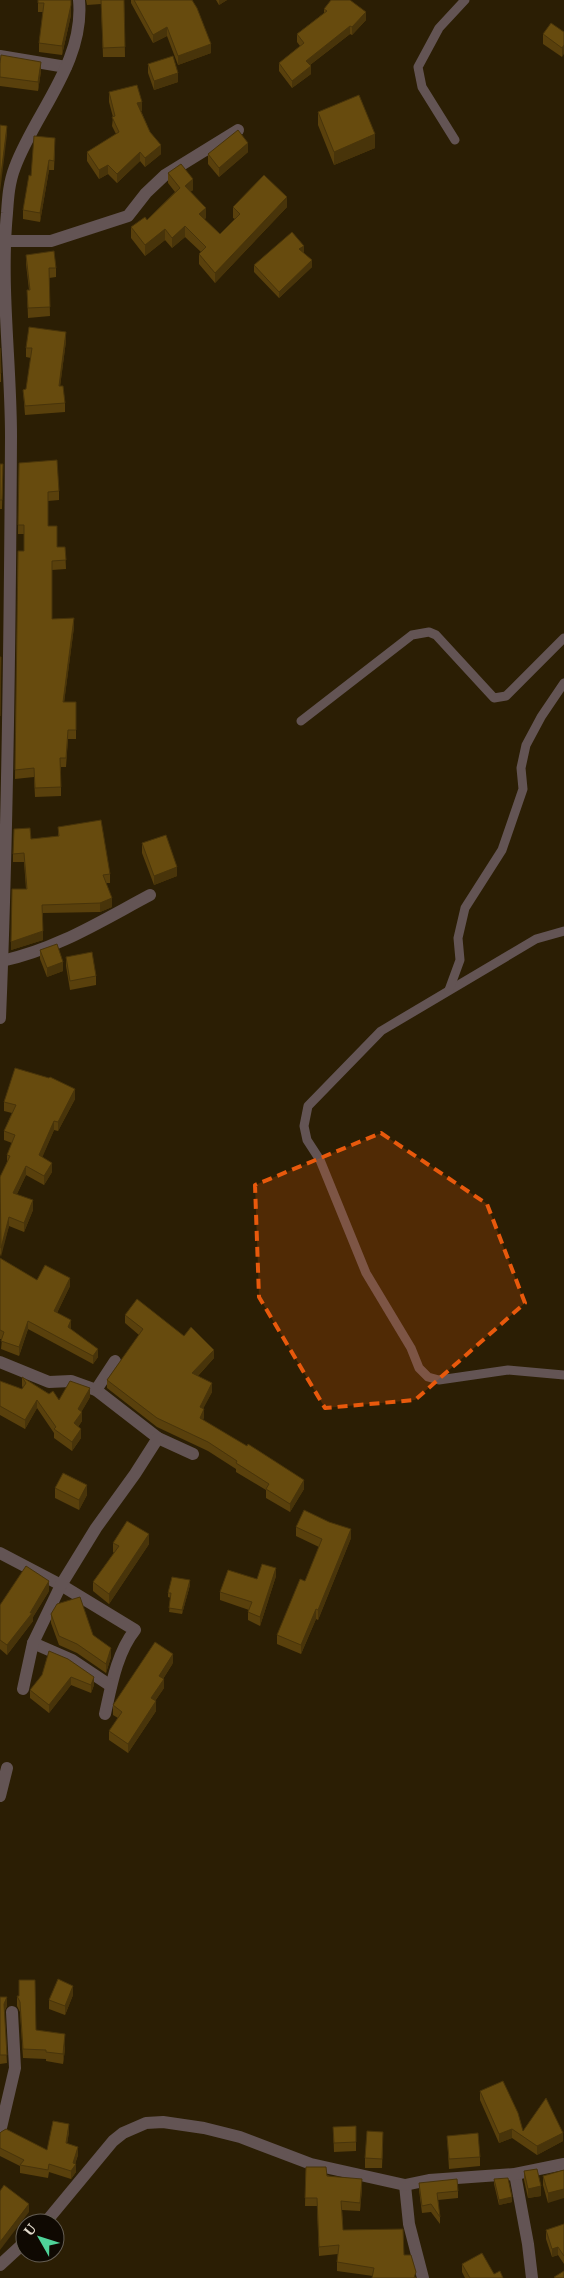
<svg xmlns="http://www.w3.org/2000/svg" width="564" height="2278" font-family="'PT Serif',serif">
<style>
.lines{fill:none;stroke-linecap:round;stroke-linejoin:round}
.lane{stroke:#635454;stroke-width:9}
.street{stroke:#635454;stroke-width:12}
.wall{fill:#59400c}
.shaded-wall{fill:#48340a}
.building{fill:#674b0e;stroke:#48340a}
.marked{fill:#e8590c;fill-opacity:0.2;stroke:#e8590c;stroke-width:4;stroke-dasharray:10 6;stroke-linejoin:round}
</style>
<rect width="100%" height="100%" fill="#2b1e04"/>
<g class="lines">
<g class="lane">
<path d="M455 140 422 87 418 67 439 28 465 0"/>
<path d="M301 721 412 635 429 632 436 635 494 698 506 696 564 638"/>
<path d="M564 931 536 939 381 1031 308 1106 304 1126 307 1140 320 1160 366 1273 411 1348 419 1368 428 1377 439 1380 508 1370 564 1375"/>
<path d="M449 990 460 960 458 938 465 908 502 850 523 789 521 768 526 745 541 717 564 683"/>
</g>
<g class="street">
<path d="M0 56 66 67"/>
<path d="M6 241H51L128 216 146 193 165 175 238 130"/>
<path d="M2 961C57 949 101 921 150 895"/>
<path d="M0 1018C8 824 10 630 11 436 11 363 0 286 7 213 8 198 9 182 15 167 35 113 85 62 79 0"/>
<path d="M0 1362 49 1382 71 1381 96 1390 158 1438 193 1454"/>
<path d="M96 1390 115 1361"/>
<path d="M0 1553 61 1585 135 1630C117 1652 111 1687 105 1714"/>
<path d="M33 1643 72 1660 111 1686"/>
<path d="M23 1689 33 1643 61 1585 96 1528 135 1474 158 1438"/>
<path d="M0 1796 7 1768"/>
<path d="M0 2132 15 2068 12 2012"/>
<path d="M515 2174 528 2244 532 2278"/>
<path d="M405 2185 409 2224 423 2278"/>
<path d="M45 2223 113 2141 123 2133 146 2123 163 2122 204 2128 240 2137 311 2164 405 2185 429 2180 515 2174 564 2164"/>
<path d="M0 2265 25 2242"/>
</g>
</g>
<g class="wall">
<path d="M38 0 71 15 62 55 39 52V43L43 12H38Z"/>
<path d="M86 0H124L125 57H103L101 4 87 5Z"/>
<path d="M131 0H192L211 53 178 65 167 36 153 43 131 3Z"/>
<path d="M216 0H227L219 5Z"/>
<path d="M324 9 366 20 352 35 350 34 310 65 311 74 292 88 279 71V63L300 46 297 42V34L324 13Z"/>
<path d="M564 32 562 57 543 44V34Z"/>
<path d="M0 63 41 71 38 91 0 86Z"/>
<path d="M148 64 178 82 154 90 148 73Z"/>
<path d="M109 92 142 111H141L150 132 161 154 145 167 140 161 117 183 108 174 99 179 87 161V152L116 134 112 126 113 117 109 102Z"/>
<path d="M318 112 375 148 334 165 318 125Z"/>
<path d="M55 147 54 170H49L40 222 23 219V210L31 176Z"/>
<path d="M248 152 219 177 208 164V154Z"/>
<path d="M168 173 193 190 190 192 206 218 204 219 220 234 235 219 233 218V207H287L215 283 199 264V254L201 252 185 237 172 248 165 240 145 256 131 238V227L147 220 175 192 168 183Z"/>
<path d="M304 252 303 253 312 267 279 298 254 272V265Z"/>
<path d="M26 255 56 268V277L49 278 50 316 28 318 27 290H29L26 264Z"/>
<path d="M66 341 60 386 65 403V412L25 415 23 390 26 389 31 358 26 357V348Z"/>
<path d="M0 348 1 373V382H0Z"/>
<path d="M19 463 59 491V500L48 501V526L57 547H65L66 569 52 570V619L74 627 64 702H76V739H68L66 767H61V796L35 797 34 777 15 779 18 551H24V534H18Z"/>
<path d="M0 464 3 473 2 509H0Z"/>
<path d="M58 827 110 874V883H106L112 907 100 912 43 913V940L11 950 26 889 24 862H13V854L31 839 58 836Z"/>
<path d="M142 843 177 876 154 885 142 853Z"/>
<path d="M40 950 63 971 47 977 40 959Z"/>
<path d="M66 957 96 976V985L70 990 66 966Z"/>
<path d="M75 1099 58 1131 54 1130 42 1157 52 1172 44 1185 26 1175 17 1194 33 1210 24 1232 9 1226 0 1257V1177L7 1163V1155L12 1143 4 1140V1131L12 1113 4 1111V1102Z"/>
<path d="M0 1258 37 1280 70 1286 57 1313 71 1329 98 1357 93 1364 28 1329 19 1356 1 1349 2 1339H0Z"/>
<path d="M125 1315 184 1336 214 1358 198 1376 212 1392 203 1408 204 1417 203 1420 304 1489 290 1512 266 1498V1490L236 1472V1469L208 1451 157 1427 107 1388V1380L139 1335 125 1323Z"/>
<path d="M22 1377 59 1400 90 1397 81 1412 82 1421 78 1427 81 1438 72 1451 54 1438V1433L37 1408 25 1429 0 1415V1381L22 1389 23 1388 22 1386Z"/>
<path d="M55 1488 87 1495 79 1510 55 1498Z"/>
<path d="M296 1527 351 1538 318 1620 316 1619 301 1654 277 1644V1635L305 1581 319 1547 296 1536Z"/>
<path d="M113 1543 149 1544 109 1604 93 1591V1582L114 1553 113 1552Z"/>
<path d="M276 1576 260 1626 248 1620V1612L249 1610 220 1600V1592L257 1579Z"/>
<path d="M190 1585 182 1614 169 1612 171 1598 168 1597V1593Z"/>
<path d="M49 1591 33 1617V1621L7 1655 0 1649V1605Z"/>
<path d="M51 1614 93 1635 111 1657 106 1673 77 1653 59 1645 51 1623Z"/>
<path d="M49 1651 94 1685 91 1693 71 1685 49 1713 30 1698V1690L42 1675Z"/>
<path d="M173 1663 163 1679 164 1688 155 1701 156 1711 128 1753 109 1740V1731L118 1718 113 1715V1705Z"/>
<path d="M73 1995 65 2015 49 2009V2000Z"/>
<path d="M17 1996 36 2030 65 2049 63 2064 46 2061V2059L23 2058 20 2012 17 2006Z"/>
<path d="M0 1997 7 2006 4 2012 7 2063 0 2064Z"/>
<path d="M480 2091 523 2131 563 2141 537 2155 512 2138 499 2143 480 2100Z"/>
<path d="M333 2127 356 2142V2151L334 2152Z"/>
<path d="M69 2132 67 2143 78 2155 75 2164 76 2172 71 2179 49 2172 48 2178 20 2173V2166L0 2156V2133L47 2150Z"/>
<path d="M447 2136 480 2157V2166L449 2169Z"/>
<path d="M383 2141 382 2168H365V2158Z"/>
<path d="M306 2167 362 2188 360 2211 342 2210 343 2230 404 2255 416 2278 373 2276 337 2271V2262L338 2254 319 2256 317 2206H305Z"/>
<path d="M564 2170 548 2203 543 2185V2176Z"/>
<path d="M524 2171 541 2196 528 2198 524 2180Z"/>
<path d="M494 2179 512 2202 499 2205 494 2184Z"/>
<path d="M419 2183 458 2191V2198L438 2200 440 2217V2224L431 2212 422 2213 419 2190Z"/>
<path d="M564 2224V2264L558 2255 552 2257 546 2239V2230Z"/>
<path d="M462 2264 494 2274 503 2278H465L462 2272Z"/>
</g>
<g class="shaded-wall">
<path d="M71 0V15L62 55V46Z"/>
<path d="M219 0H227L219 5Z"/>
<path d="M366 12V20L352 35V27Z"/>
<path d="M350 26V34L306 68V61Z"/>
<path d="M167 27V36L153 43V35Z"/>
<path d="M211 44V53L178 65V56Z"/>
<path d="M564 45V54L562 57V48Z"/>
<path d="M41 62V71L38 91V82Z"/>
<path d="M311 66V74L292 88V81Z"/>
<path d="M178 73V82L154 90V81Z"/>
<path d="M142 102V111L137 112V103Z"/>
<path d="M7 126V135L0 192V183Z"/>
<path d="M375 134V148L334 165V152Z"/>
<path d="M248 143V152L219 177V168Z"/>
<path d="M161 145V154L145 167V158Z"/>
<path d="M140 152V161L117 183V174Z"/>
<path d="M49 160V170L40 222V213Z"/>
<path d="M108 165V174L99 179V170Z"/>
<path d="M193 179V190L185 196V186Z"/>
<path d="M287 197V207L215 283V273Z"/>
<path d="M206 208V218L199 224V214Z"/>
<path d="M185 226V237L172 248V238Z"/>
<path d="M165 229V240L145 256V245Z"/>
<path d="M304 246V252L299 256V249Z"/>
<path d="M312 260V267L279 298V292Z"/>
<path d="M66 332V341L59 395V386Z"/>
<path d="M74 618V627L63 711V702Z"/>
<path d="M177 867V876L154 885V876Z"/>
<path d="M112 898V907L100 912V903Z"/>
<path d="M43 931V940L11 950V942Z"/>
<path d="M63 962V971L47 977V968Z"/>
<path d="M75 1089V1099L58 1131V1122Z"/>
<path d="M54 1121V1130L39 1165V1155Z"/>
<path d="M52 1163V1172L44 1185V1176Z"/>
<path d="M26 1166V1175L13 1202V1193Z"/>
<path d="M33 1200V1210L24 1232V1223Z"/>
<path d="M9 1217V1226L1 1257V1248Z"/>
<path d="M70 1278V1286L54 1319V1311Z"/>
<path d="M71 1320V1329L68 1335V1327Z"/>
<path d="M28 1321V1329L19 1356V1347Z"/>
<path d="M98 1349V1357L93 1364V1356Z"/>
<path d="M214 1350V1358L192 1382V1373Z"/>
<path d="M212 1383V1392L200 1415V1407Z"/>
<path d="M90 1388V1397L78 1418V1409Z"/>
<path d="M37 1400V1408L25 1429V1420Z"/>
<path d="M204 1409V1417L200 1427V1418Z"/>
<path d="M82 1412V1421L74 1432V1423Z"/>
<path d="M81 1429V1438L72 1451V1442Z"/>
<path d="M304 1480V1489L290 1512V1504Z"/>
<path d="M87 1485V1495L79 1510V1500Z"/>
<path d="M351 1529V1538L318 1620V1610Z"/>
<path d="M149 1534V1544L109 1604V1594Z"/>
<path d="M276 1568V1576L260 1626V1617Z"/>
<path d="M190 1580V1585L182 1614V1610Z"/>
<path d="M49 1581V1591L33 1617V1621L7 1655V1645L30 1613Z"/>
<path d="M316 1609V1619L301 1654V1645Z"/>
<path d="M111 1648V1657L106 1673V1664Z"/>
<path d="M173 1654V1663L159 1685V1676Z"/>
<path d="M71 1677V1685L49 1713V1705Z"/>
<path d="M94 1677V1685L91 1693V1685Z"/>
<path d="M164 1679V1688L151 1707V1698Z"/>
<path d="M156 1701V1711L128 1753V1744Z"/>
<path d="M73 1986V1995L65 2015V2006Z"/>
<path d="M7 1997V2006L4 2012V2004Z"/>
<path d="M65 2040V2049L63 2064V2054Z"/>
<path d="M69 2124V2132L66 2151V2143Z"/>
<path d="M512 2129V2138L499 2143V2134Z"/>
<path d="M563 2133V2141L537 2155V2146Z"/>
<path d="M78 2147V2155L74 2167 76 2164V2172L71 2179V2171Z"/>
<path d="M362 2179V2188L360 2211V2203Z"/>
<path d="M541 2186V2196L528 2198V2189Z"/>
<path d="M564 2189V2198L548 2203V2193Z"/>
<path d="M512 2197V2202L499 2205V2200Z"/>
<path d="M29 2204V2212L0 2250V2242Z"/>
<path d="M558 2247V2255L552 2257V2249Z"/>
</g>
<g class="building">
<path d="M38 0H71V5L62 46 39 43 44 3H38Z"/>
<path d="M101 0H124L125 47 103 48Z"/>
<path d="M134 0H192L197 8 211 44 178 56 167 27 153 35Z"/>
<path d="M331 0H350L366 12 352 27 350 26 306 61 311 66 292 81 279 63 304 43 297 34 327 11 324 9Z"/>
<path d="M551 23 564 32V45L562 48 543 34Z"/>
<path d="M1 55 41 62 38 82 0 77V63Z"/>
<path d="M173 56 178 73 154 81 148 64Z"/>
<path d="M137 85 142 102 137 103 150 132 161 145 145 158 140 152 117 174 108 165 99 170 87 152 119 132 112 117 115 116 109 92Z"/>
<path d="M359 95 375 134 334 152 318 112Z"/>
<path d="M0 125 7 126 0 183Z"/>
<path d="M238 130 248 143 219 168 208 154Z"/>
<path d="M34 136 55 138 54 161 49 160 40 213 23 210 29 175 31 176Z"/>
<path d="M181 164 193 179 185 186 206 208 199 214 220 234 240 214 233 207 264 175 287 197 215 273 199 254 206 247 185 226 172 238 165 229 145 245 131 227 145 217 147 220 180 188 168 173Z"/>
<path d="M292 232 304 246 299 249 312 260 279 292 254 265Z"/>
<path d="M54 251 56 268H49L50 307 28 308 27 290H30L26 255Z"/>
<path d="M29 327 66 332 59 386H63L65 403 25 406 23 390 26 389 32 348H26Z"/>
<path d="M0 348 1 373H0Z"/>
<path d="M57 460 59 491 48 492V526H57V547H65L66 560 52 561V619L74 618 63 702H76V730H68L66 758H60L61 787 35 788 34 768 15 770 18 551H24V525H18L19 463Z"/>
<path d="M0 464H3L2 500H0Z"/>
<path d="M0 657H1L0 716Z"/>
<path d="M101 820 110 874 103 875 112 898 100 903 42 905 43 931 11 942 12 889H27L24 853 13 854 14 829 30 828 31 839 59 836 58 827Z"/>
<path d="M166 835 177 867 154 876 142 843Z"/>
<path d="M57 944 63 962 47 968 40 950Z"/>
<path d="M92 952 96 976 70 981 66 957Z"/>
<path d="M15 1068 49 1078 50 1077 75 1089 58 1122 54 1121 39 1155 52 1163 44 1176 26 1166 13 1193 33 1200 24 1223 9 1217 1 1248 0 1177 10 1156 7 1155 15 1135 4 1131 16 1105 4 1102Z"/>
<path d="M0 1258 37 1280 45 1265 70 1278 54 1311 71 1320 68 1327 98 1349 93 1356 28 1321 19 1347 1 1341 4 1332 0 1330Z"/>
<path d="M137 1299 184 1336 191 1327 214 1350 192 1373 212 1383 200 1407 204 1409 200 1418 247 1446 248 1444 304 1480 290 1504 266 1489 269 1484 236 1463 237 1461 208 1442 157 1418 107 1380 143 1329 125 1315Z"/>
<path d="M22 1377 49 1394 53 1391 59 1400 70 1381 90 1388 78 1409 82 1412 74 1423 81 1429 72 1442 54 1429 56 1427 37 1400 25 1420 0 1406V1381L22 1389 26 1383Z"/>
<path d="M63 1473 87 1485 79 1500 55 1488Z"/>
<path d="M304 1510 329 1522 351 1529 318 1610 316 1609 301 1645 277 1635 300 1579 305 1581 322 1539 296 1527Z"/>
<path d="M127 1521 149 1534 109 1594 93 1582 119 1546 113 1543Z"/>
<path d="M262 1564 276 1568 260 1617 248 1612 252 1602 220 1592 228 1570 257 1579Z"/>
<path d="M26 1566 49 1581 30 1613 33 1612 7 1645 0 1640V1605Z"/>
<path d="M172 1577 190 1580 182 1610 169 1608 171 1593H168Z"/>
<path d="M80 1597 93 1635 111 1648 106 1664 77 1644 59 1636 51 1614 57 1604Z"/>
<path d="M155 1642 173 1654 159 1676 164 1679 151 1698 156 1701 128 1744 109 1731 122 1712 113 1705Z"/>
<path d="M49 1651 68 1659 94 1677 91 1685 71 1677 49 1705 30 1690 42 1675Z"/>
<path d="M58 1979 73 1986 65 2006 49 2000Z"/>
<path d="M19 1980H35L36 2030 65 2034 63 2054 46 2052V2050L23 2049 20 2002 17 1996H19Z"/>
<path d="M0 1997H7L4 2004 7 2055H0Z"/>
<path d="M503 2081 518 2113 523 2131 546 2098 563 2133 537 2146 512 2129 499 2134 480 2091Z"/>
<path d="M53 2121 69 2124 66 2143 78 2147 73 2163 76 2164 71 2171 49 2164 48 2170 20 2165 24 2160 0 2148V2133L1 2132 6 2129 47 2150Z"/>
<path d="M356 2126V2142L334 2143 333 2127Z"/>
<path d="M367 2131 383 2132 382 2159 365 2158Z"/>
<path d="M478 2133 480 2157 449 2159 447 2136Z"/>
<path d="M306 2167H326L327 2176 362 2179 360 2203 341 2201 343 2230 403 2229 404 2255H411L416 2272 414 2278H372L374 2268 337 2262 339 2245 319 2247 317 2198H305Z"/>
<path d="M537 2169 541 2186 528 2189 524 2171Z"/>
<path d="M564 2170V2189L548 2193 543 2176Z"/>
<path d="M508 2178 512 2197 499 2200 494 2179Z"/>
<path d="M457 2179 458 2191 437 2193 440 2217 431 2204 422 2206 419 2183Z"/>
<path d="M4 2185 29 2204 0 2242V2191Z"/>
<path d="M564 2224V2256L558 2247 552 2249 546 2230Z"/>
<path d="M482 2253 494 2274 500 2271 503 2278H470L462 2264Z"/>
<path d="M564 2271V2278H555L554 2277Z"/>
</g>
<path class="marked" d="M381 1133 487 1204 525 1303 415 1400 325 1408 259 1297 255 1185Z"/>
<g transform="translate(40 2238) rotate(309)"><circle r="24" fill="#0f0902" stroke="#645d53"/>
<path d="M0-4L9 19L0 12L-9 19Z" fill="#4fd399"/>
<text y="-8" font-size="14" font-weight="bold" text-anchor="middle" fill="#e4dccd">U</text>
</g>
</svg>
